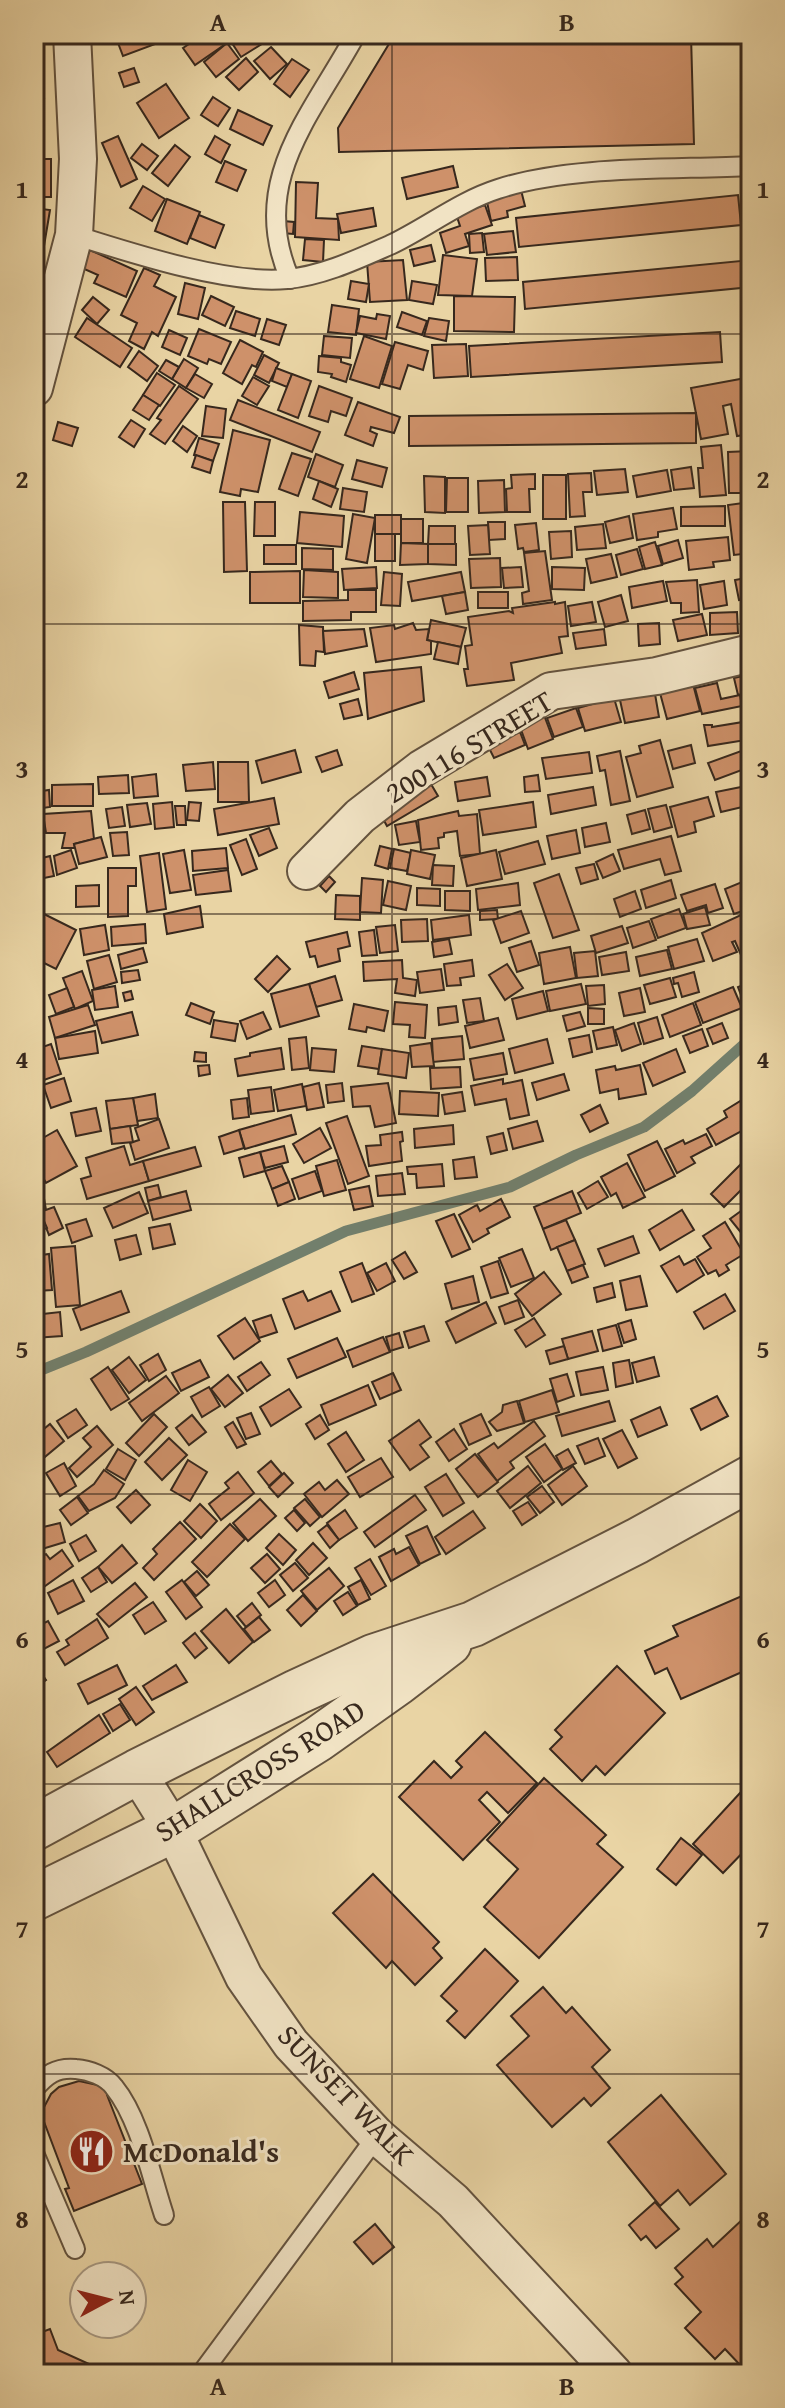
<svg xmlns="http://www.w3.org/2000/svg" width="785" height="2408" font-family="'Gentium Book Plus',serif">
<style>
.lines{fill:none;stroke-linecap:round;stroke-linejoin:round}
.stream{stroke:#727f6c;stroke-width:11}
.building{fill:#ce916a;stroke:#37281d;stroke-width:2}
.service-casing{stroke:#64533f;stroke-width:22}
.minor-casing{stroke:#64533f;stroke-width:40}
.tertiary-casing{stroke:#64533f;stroke-width:48}
.service{stroke:#f1e3c4;stroke-width:18}
.minor{stroke:#f1e3c4;stroke-width:36}
.tertiary{stroke:#f1e3c4;stroke-width:44}
.grid{fill:none;stroke:#37281d;stroke-width:2;stroke-opacity:0.55}
.labels{text-anchor:middle;stroke-width:6;stroke-linejoin:round;paint-order:stroke}
.street-label{font-size:30px;fill:#37281d;stroke:#f1e3c4}
.poi-label{font-size:30px;font-weight:bold;fill:#37281d;stroke:#f1e3c4;text-anchor:start}
.neatline{fill:none;stroke:#37281d;stroke-width:3}
.grid-label{font-size:26px;text-anchor:middle;font-weight:bold;fill:#37281d}
</style>
<rect width="100%" height="100%" fill="#e9d4a4"/>
<filter id="stains"><feTurbulence type="fractalNoise" baseFrequency=".0025" numOctaves="4"/><feColorMatrix values="0 0 0 0 .2 0 0 0 0 .09 0 0 0 0 .02 0 0 0 .5 -.17"/></filter>
<radialGradient id="worn" r=".72"><stop offset=".6" stop-color="#630" stop-opacity="0"/><stop offset="1" stop-color="#630" stop-opacity=".3"/></radialGradient>
<g class="lines">
<path class="stream" d="M34 1373 86 1352 346 1231 510 1187 576 1155 644 1127 692 1091 751 1038"/>
</g>
<g class="building">
<rect x="34" y="34" width="18" height="9"/>
<path d="M155 34 158 43 123 56 115 35Z"/>
<path d="M204 34H221L227 43 195 65 183 48Z"/>
<path d="M240 34H272L273 37 241 57 230 40Z"/>
<path d="M395 34H709L691 35 694 144 339 152 338 128Z"/>
<path d="M227 43 239 59 216 77 204 62Z"/>
<path d="M271 47 287 64 270 79 254 61Z"/>
<path d="M246 58 258 72 239 90 226 77Z"/>
<path d="M292 59 309 70 290 97 274 84Z"/>
<path d="M134 68 139 82 124 87 119 73Z"/>
<path d="M39 75 44 98 34 101V76Z"/>
<path d="M166 84 189 118 159 138 137 103Z"/>
<path d="M213 97 230 108 218 126 201 115Z"/>
<path d="M238 110 272 126 263 145 230 129Z"/>
<path d="M34 124 39 147H34Z"/>
<path d="M118 136 137 179 121 187 102 143Z"/>
<path d="M215 136 230 145 221 163 205 154Z"/>
<path d="M142 144 158 156 147 170 131 158Z"/>
<path d="M175 145 190 157 168 186 152 173Z"/>
<rect x="34" y="159" width="17" height="38"/>
<path d="M225 161 246 170 237 191 216 182Z"/>
<path d="M453 166 458 187 407 199 402 178Z"/>
<path d="M296 182 318 183 316 218 338 219 339 240 295 237Z"/>
<path d="M143 186 165 199 152 221 130 208Z"/>
<path d="M521 190 525 206 507 211 508 217 491 221 487 202Z"/>
<path d="M738 195 741 225 519 247 516 218Z"/>
<path d="M167 199 200 212 187 244 155 231Z"/>
<path d="M485 205 492 225 465 234 469 246 446 253 440 233 460 226 456 214Z"/>
<path d="M34 208 50 210 34 306Z"/>
<path d="M373 208 376 226 341 233 337 214Z"/>
<path d="M199 215 224 225 215 248 190 238Z"/>
<path d="M283 221 294 222 293 234 282 233Z"/>
<path d="M513 231 516 252 487 255 484 234Z"/>
<path d="M482 233 484 252 470 253 469 234Z"/>
<path d="M305 239 324 240 323 262 303 260Z"/>
<path d="M431 245 435 261 414 266 410 250Z"/>
<path d="M90 250 137 271 126 297 94 283 98 275 82 268Z"/>
<path d="M443 255 477 259 472 296 438 295Z"/>
<path d="M517 257 518 280 486 281 485 258Z"/>
<path d="M403 260 407 300 370 302 367 262Z"/>
<path d="M751 260V287L525 309 523 282Z"/>
<path d="M144 268 160 275 154 286 176 297 158 336 152 332 144 349 129 341 137 323 121 315Z"/>
<path d="M351 281 369 284 366 302 348 299Z"/>
<path d="M412 281 437 285 433 304 409 300Z"/>
<path d="M185 283 205 288 198 319 178 314Z"/>
<path d="M211 296 234 307 225 326 202 315Z"/>
<path d="M454 296 515 297 514 332 454 331Z"/>
<path d="M93 297 109 310 97 324 82 310Z"/>
<path d="M332 305 359 309 356 335 328 332Z"/>
<path d="M236 311 260 319 255 336 230 328Z"/>
<path d="M402 312 427 321 422 335 397 327Z"/>
<path d="M377 314 390 316 386 339 356 333 360 316 376 319Z"/>
<path d="M87 318 132 348 120 367 75 337Z"/>
<path d="M429 318 449 321 446 341 424 336Z"/>
<path d="M267 319 286 325 279 345 261 339Z"/>
<path d="M199 329 231 342 221 364 209 359 207 364 188 356Z"/>
<path d="M169 330 187 338 180 355 162 347Z"/>
<path d="M720 332 722 362 471 377 469 346Z"/>
<path d="M324 336 352 338 350 358 322 355Z"/>
<path d="M364 336 392 346 379 388 350 379Z"/>
<path d="M240 340 263 352 256 367 252 365 242 384 223 373Z"/>
<path d="M395 342 428 351 423 370 408 365 400 389 382 384Z"/>
<path d="M466 344 468 376 434 378 432 345Z"/>
<path d="M139 351 158 366 147 381 128 367Z"/>
<path d="M264 355 279 363 269 383 254 375Z"/>
<path d="M319 356 341 358V362L351 365 346 382 331 377 332 374 318 372Z"/>
<path d="M184 359 198 368 186 388 172 379Z"/>
<path d="M166 360 179 367 172 379 159 371Z"/>
<path d="M276 368 292 374 287 387 272 381Z"/>
<path d="M157 373 175 385 160 406 143 395Z"/>
<path d="M195 374 212 384 204 398 186 388Z"/>
<path d="M292 374 311 381 298 418 278 410Z"/>
<path d="M253 377 269 386 257 405 242 396Z"/>
<path d="M751 377V434L737 436 731 404 723 406 728 434 701 439 691 388Z"/>
<path d="M179 386 198 399 165 444 150 434 161 420 157 418Z"/>
<path d="M319 386 352 398 346 416 331 411 328 422 309 416Z"/>
<path d="M143 395 159 405 149 420 133 410Z"/>
<path d="M238 400 320 432 312 452 230 420Z"/>
<path d="M358 402 400 417 394 433 371 427 370 431 377 434 373 446 345 435Z"/>
<path d="M206 406 226 409 223 438 202 436Z"/>
<path d="M696 413V443L409 446V416Z"/>
<path d="M131 420 145 429 134 447 119 437Z"/>
<path d="M58 422 78 428 72 446 53 440Z"/>
<path d="M183 426 197 436 187 452 173 441Z"/>
<path d="M233 430 270 440 258 492 241 489 240 496 220 492Z"/>
<path d="M199 438 219 444 213 461 194 455Z"/>
<path d="M721 445 726 495 700 497 698 468H703L701 447Z"/>
<path d="M750 451 751 493H729L728 452Z"/>
<path d="M292 453 311 459 298 496 279 489Z"/>
<path d="M316 454 343 465 335 487 308 477Z"/>
<path d="M196 455 213 461 210 473 192 467Z"/>
<path d="M357 460 387 468 382 487 352 479Z"/>
<path d="M691 467 694 488 674 490 671 470Z"/>
<path d="M625 469 628 492 597 495 594 471Z"/>
<path d="M667 470 671 491 637 497 633 476Z"/>
<path d="M591 473 592 492H583L585 516 570 517 568 474Z"/>
<path d="M535 474V489H529L530 512H507L506 489 512 488 511 475Z"/>
<rect x="543" y="475" width="23" height="44"/>
<path d="M424 476 445 477V513L425 512Z"/>
<path d="M447 478H468V512H446Z"/>
<path d="M504 480 505 512 479 513 478 481Z"/>
<path d="M319 481 338 489 331 507 313 499Z"/>
<path d="M343 488 367 492 364 512 340 509Z"/>
<path d="M223 502H245L247 571 224 572Z"/>
<path d="M255 502H275V536H254Z"/>
<path d="M751 502V553L734 555 728 505Z"/>
<path d="M725 506V526H681V507Z"/>
<path d="M673 508 677 529 658 532V537L637 540 633 514Z"/>
<path d="M300 512 344 516 342 547 297 543Z"/>
<path d="M353 514 375 518 367 563 346 559Z"/>
<rect x="375" y="515" width="26" height="19"/>
<path d="M629 516 633 538 610 543 605 522Z"/>
<rect x="401" y="519" width="22" height="24"/>
<path d="M488 522H505V539L489 540Z"/>
<path d="M536 523 539 550 524 552 523 548 518 549 515 525Z"/>
<path d="M603 524 606 548 577 550 575 527Z"/>
<path d="M488 525 490 554 470 555 468 526Z"/>
<path d="M429 526H455V544H428Z"/>
<path d="M571 531 572 557 551 559 549 532Z"/>
<rect x="375" y="534" width="20" height="27"/>
<path d="M728 537 730 560 713 562 714 567 689 570 686 541Z"/>
<path d="M678 540 683 558 663 564 658 546Z"/>
<path d="M655 542 662 565 645 569 639 547Z"/>
<path d="M401 543 428 544V564L400 565Z"/>
<path d="M428 544H456V565L428 564Z"/>
<rect x="264" y="545" width="32" height="19"/>
<path d="M302 548 333 549V570L302 569Z"/>
<path d="M637 549 643 569 621 575 616 555Z"/>
<path d="M545 551 552 600 523 604 522 593 529 591 524 553Z"/>
<path d="M611 554 617 577 591 583 586 559Z"/>
<path d="M500 558 501 587 471 588 469 559Z"/>
<path d="M376 567 377 588 344 590 342 569Z"/>
<path d="M521 567 523 587 504 588 502 568Z"/>
<path d="M552 567 585 568 584 590 552 589Z"/>
<path d="M304 570 338 572V598L303 597Z"/>
<path d="M300 571V603H250V572Z"/>
<path d="M384 572 402 574 400 606 381 605Z"/>
<path d="M461 572 465 592 412 601 408 582Z"/>
<path d="M751 577V598L739 600 735 580Z"/>
<path d="M697 580 699 612 681 613V603H671L666 582Z"/>
<path d="M663 581 667 601 632 608 629 587Z"/>
<path d="M724 581 727 605 704 609 700 585Z"/>
<path d="M348 590H376V612H351V620L303 621V601L348 600Z"/>
<path d="M465 592 468 610 446 614 442 596Z"/>
<rect x="478" y="592" width="30" height="16"/>
<path d="M621 595 628 621 605 627 598 602Z"/>
<path d="M555 602V604L565 602 568 636 559 637 562 653 511 663 514 680 467 686 464 669H468L465 646 472 645 468 617 509 611 513 613 512 608Z"/>
<path d="M592 602 596 622 571 626 568 606Z"/>
<path d="M737 612 738 633 710 635V613Z"/>
<path d="M702 614 707 635 678 641 673 620Z"/>
<path d="M431 620 466 628 461 647 427 640Z"/>
<path d="M413 623 416 630 429 629 427 640 431 641V654L376 662 370 628 394 625 395 629Z"/>
<path d="M659 623 660 644 639 646 638 624Z"/>
<path d="M299 625 323 627 324 652 316 651 315 666 300 665Z"/>
<path d="M364 629 367 646 325 654 323 631Z"/>
<path d="M604 629 606 645 576 649 573 633Z"/>
<path d="M438 642 461 647 458 664 434 659Z"/>
<path d="M421 667 424 701 368 719 364 673Z"/>
<path d="M354 672 359 689 329 698 324 682Z"/>
<path d="M751 674V692L738 695 734 678Z"/>
<path d="M717 683 721 699 740 695 742 706 702 714 695 688Z"/>
<path d="M693 684 700 711 667 719 660 693Z"/>
<path d="M655 694 659 717 625 723 620 700Z"/>
<path d="M614 698 621 722 585 731 578 708Z"/>
<path d="M358 699 362 715 344 719 340 704Z"/>
<path d="M576 708 583 727 554 737 547 718Z"/>
<path d="M544 715 553 739 528 749 519 724Z"/>
<path d="M743 722 746 740 708 746 704 725H712V727Z"/>
<path d="M520 732 525 745 494 758 488 746Z"/>
<path d="M660 740 673 787 637 797 626 757 641 753 639 746Z"/>
<path d="M691 745 695 763 673 769 668 751Z"/>
<path d="M295 750 301 772 262 783 256 761Z"/>
<path d="M337 750 342 765 322 772 316 757Z"/>
<path d="M744 750 750 767 715 780 708 763Z"/>
<path d="M620 751 630 801 611 805 605 770 600 771 597 756Z"/>
<path d="M589 752 592 773 546 779 542 758Z"/>
<path d="M213 762 215 789 186 791 183 765Z"/>
<path d="M218 762H248L249 802H218Z"/>
<path d="M156 774 158 796 134 798 132 777Z"/>
<path d="M128 775 129 793 99 794 98 777Z"/>
<path d="M538 775 540 791 525 792 524 777Z"/>
<path d="M487 777 490 796 458 801 455 782Z"/>
<path d="M428 779 438 796 387 826 377 808Z"/>
<path d="M93 784V806H52V785Z"/>
<path d="M751 785V805L721 812 716 792Z"/>
<path d="M593 787 596 805 551 814 548 795Z"/>
<path d="M49 790 50 807 35 809 34 792Z"/>
<path d="M708 797 714 816 694 822 696 832 678 837 670 807Z"/>
<path d="M274 798 279 824 218 835 214 809Z"/>
<path d="M172 802 174 827 155 829 153 804Z"/>
<path d="M189 802 201 803 199 821 187 820Z"/>
<path d="M533 802 536 827 483 835 479 810Z"/>
<path d="M147 803 151 824 130 827 127 805Z"/>
<path d="M666 805 672 827 654 832 648 809Z"/>
<path d="M175 806H185L186 825H177Z"/>
<path d="M122 807 125 826 109 828 106 809Z"/>
<path d="M645 810 650 829 632 834 627 815Z"/>
<path d="M91 811 94 839 74 844 75 848H62L65 833H46L43 814Z"/>
<path d="M458 811 459 816 477 814 480 854 460 856 457 831 444 833V837L438 838 439 848 421 850 418 820Z"/>
<path d="M751 813V833L746 834 741 816Z"/>
<path d="M416 821 420 842 399 845 395 825Z"/>
<path d="M606 823 610 842 585 847 582 828Z"/>
<path d="M269 828 277 848 259 856 250 835Z"/>
<path d="M576 830 580 853 552 859 547 836Z"/>
<path d="M127 832 129 855 113 856 110 833Z"/>
<path d="M671 836 681 871 665 875 660 859 624 869 618 850Z"/>
<path d="M101 837 107 857 79 864 74 844Z"/>
<path d="M246 839 257 869 242 875 230 845Z"/>
<path d="M538 841 545 864 505 874 499 852Z"/>
<path d="M380 846 392 849 388 869 375 865Z"/>
<path d="M226 848 228 868 193 871 192 851Z"/>
<path d="M394 849 411 853 407 871 390 868Z"/>
<path d="M71 850 77 868 57 875 54 856Z"/>
<path d="M184 850 191 890 170 893 163 854Z"/>
<path d="M411 850 435 855 430 879 407 874Z"/>
<path d="M496 850 502 879 467 886 461 858Z"/>
<path d="M159 853 166 909 147 912 140 856Z"/>
<path d="M613 854 620 871 603 878 596 862Z"/>
<path d="M50 856 54 876 34 880V860Z"/>
<path d="M594 864 598 879 581 884 576 868Z"/>
<path d="M433 865 454 866 453 886 432 885Z"/>
<path d="M108 868H136V886H128V916L108 917Z"/>
<path d="M228 870 231 891 196 895 193 875Z"/>
<path d="M559 874 579 930 553 938 534 883Z"/>
<path d="M329 876 335 882 326 892 320 886Z"/>
<path d="M362 878 383 880 381 913 360 912Z"/>
<path d="M671 880 676 898 646 908 641 890Z"/>
<path d="M388 881 411 886 406 910 383 905Z"/>
<path d="M742 882 751 908 734 914 725 889Z"/>
<path d="M518 883 520 905 478 910 476 889Z"/>
<path d="M715 884 723 908 708 913 706 905 687 911 681 895Z"/>
<path d="M99 885V906L76 907V886Z"/>
<path d="M417 888 440 889V906L417 905Z"/>
<path d="M445 891H470V911L445 910Z"/>
<path d="M635 891 641 909 620 917 614 899Z"/>
<path d="M336 895 360 896V920L335 919Z"/>
<path d="M200 906 203 927 167 934 164 914Z"/>
<path d="M705 907 710 925 687 929 683 914Z"/>
<path d="M679 909 686 928 658 938 651 919Z"/>
<path d="M497 910 498 919 480 920V911Z"/>
<path d="M521 911 529 933 501 943 493 920Z"/>
<path d="M42 913 76 930 56 969 38 960 43 951 34 946V929Z"/>
<path d="M751 913V930L744 916Z"/>
<path d="M743 914 751 934V951L741 955 735 941 732 942 737 952 713 961 702 933Z"/>
<path d="M469 915 471 935 433 940 431 920Z"/>
<path d="M427 919 428 941 402 942 401 920Z"/>
<path d="M649 921 656 940 633 948 627 928Z"/>
<path d="M145 924 146 943 112 946 111 927Z"/>
<path d="M105 925 109 950 84 955 80 929Z"/>
<path d="M395 925 398 951 380 953 376 927Z"/>
<path d="M622 926 628 943 596 953 591 936Z"/>
<path d="M374 930 377 955 362 956 359 932Z"/>
<path d="M347 932 350 946 338 949 340 961 318 967 315 956 310 957 306 942Z"/>
<path d="M449 939 452 954 434 957 432 942Z"/>
<path d="M697 939 704 961 674 969 668 947Z"/>
<path d="M531 941 539 965 517 972 509 948Z"/>
<path d="M570 947 576 978 544 984 539 953Z"/>
<path d="M143 948 147 962 121 969 118 955Z"/>
<path d="M667 950 672 969 640 976 636 957Z"/>
<path d="M595 951 598 976 577 978 574 953Z"/>
<path d="M626 952 629 971 602 975 599 957Z"/>
<path d="M109 955 117 982 94 989 87 961Z"/>
<path d="M277 956 290 969 268 992 255 979Z"/>
<path d="M402 960 403 978 417 980 415 996 395 993 397 979 364 981 363 962Z"/>
<path d="M472 960 474 976 460 978 461 985 447 986 444 964Z"/>
<path d="M507 964 523 988 505 1000 489 975Z"/>
<path d="M441 969 444 990 420 993 417 972Z"/>
<path d="M138 970 140 980 122 983 121 972Z"/>
<path d="M82 971 93 1001 75 1009 63 978Z"/>
<path d="M694 972 699 992 682 997 678 983 674 984 673 978Z"/>
<path d="M335 976 342 1000 316 1007 309 984Z"/>
<path d="M670 978 676 997 650 1004 644 985Z"/>
<path d="M751 982V1001L744 1003 738 987Z"/>
<path d="M309 984 319 1016 280 1027 271 994Z"/>
<path d="M581 984 586 1004 550 1011 546 991Z"/>
<path d="M604 985 605 1004 588 1006 586 986Z"/>
<path d="M115 986 118 1007 95 1010 92 990Z"/>
<path d="M733 987 742 1008 703 1023 695 1002Z"/>
<path d="M67 988 74 1007 56 1014 49 995Z"/>
<path d="M640 988 645 1012 624 1016 619 993Z"/>
<path d="M131 991 133 999 125 1001 123 993Z"/>
<path d="M543 991 548 1011 517 1019 512 999Z"/>
<path d="M480 998 484 1021 467 1023 463 1000Z"/>
<path d="M395 1002 427 1005 425 1038 409 1037 410 1025 393 1024Z"/>
<path d="M191 1003 214 1012 210 1024 186 1015Z"/>
<path d="M693 1003 701 1025 670 1037 662 1015Z"/>
<path d="M354 1004 388 1011 384 1031 367 1027 366 1032 349 1029Z"/>
<path d="M88 1005 95 1025 55 1038 49 1017Z"/>
<path d="M456 1006 458 1022 439 1025 438 1008Z"/>
<path d="M588 1008 604 1009V1024H588Z"/>
<path d="M132 1012 138 1035 102 1043 96 1021Z"/>
<path d="M263 1012 271 1029 247 1039 240 1021Z"/>
<path d="M580 1012 585 1026 567 1031 563 1016Z"/>
<path d="M657 1017 663 1038 644 1044 638 1023Z"/>
<path d="M498 1018 504 1040 470 1048 465 1026Z"/>
<path d="M214 1020 238 1024 235 1041 211 1037Z"/>
<path d="M634 1023 641 1044 622 1051 615 1030Z"/>
<path d="M722 1023 728 1038 713 1044 707 1029Z"/>
<path d="M613 1027 617 1045 597 1049 593 1031Z"/>
<path d="M702 1029 708 1046 690 1053 683 1036Z"/>
<path d="M95 1031 98 1053 59 1059 55 1038Z"/>
<path d="M589 1035 592 1052 573 1057 569 1039Z"/>
<path d="M462 1036 464 1059 433 1062 432 1039Z"/>
<path d="M306 1037 309 1068 292 1070 289 1039Z"/>
<path d="M547 1039 553 1063 515 1073 509 1049Z"/>
<path d="M431 1043 434 1066 412 1067 410 1046Z"/>
<path d="M51 1044 61 1074 44 1080 34 1050Z"/>
<path d="M362 1046 382 1049 379 1069 358 1066Z"/>
<path d="M281 1048 284 1069 238 1076 235 1059 250 1056V1053Z"/>
<path d="M312 1048 336 1050 334 1072 310 1070Z"/>
<path d="M382 1049 409 1053 406 1078 378 1074Z"/>
<path d="M676 1049 685 1072 653 1086 643 1063Z"/>
<path d="M195 1052 206 1053V1062L194 1061Z"/>
<path d="M503 1053 507 1074 474 1080 470 1059Z"/>
<path d="M34 1054 44 1080 34 1084Z"/>
<path d="M209 1065 210 1074 199 1076 198 1066Z"/>
<path d="M640 1065 646 1094 619 1099 618 1089 600 1093 596 1070 615 1066 616 1070Z"/>
<path d="M460 1067 461 1087 431 1089 430 1068Z"/>
<path d="M564 1074 569 1090 537 1100 532 1083Z"/>
<path d="M64 1078 71 1101 51 1108 43 1085Z"/>
<path d="M503 1079V1084L522 1080 529 1115 510 1119 506 1099 475 1105 471 1086Z"/>
<path d="M751 1081V1098L743 1087Z"/>
<path d="M319 1083 324 1107 307 1110 303 1087Z"/>
<path d="M342 1083 344 1101 328 1103 326 1085Z"/>
<path d="M388 1083 396 1123 375 1127 370 1106 353 1107 351 1087Z"/>
<path d="M302 1084 306 1106 278 1111 274 1090Z"/>
<path d="M271 1087 274 1111 251 1114 248 1090Z"/>
<path d="M400 1091 439 1093 438 1116 399 1114Z"/>
<path d="M462 1092 465 1111 445 1114 442 1095Z"/>
<path d="M155 1094 158 1118 137 1121 133 1098Z"/>
<path d="M133 1098 138 1125 110 1129 106 1101Z"/>
<path d="M247 1098 249 1117 233 1119 231 1100Z"/>
<path d="M742 1100 751 1116V1126L716 1145 707 1129 727 1117 724 1111Z"/>
<path d="M600 1105 608 1123 590 1132 581 1115Z"/>
<path d="M96 1108 101 1131 76 1136 71 1113Z"/>
<path d="M291 1115 296 1134 245 1149 239 1130Z"/>
<path d="M347 1116 369 1176 348 1184 326 1123Z"/>
<path d="M159 1119 169 1148 135 1160 130 1143 139 1140 135 1128Z"/>
<path d="M537 1121 543 1141 513 1149 508 1129Z"/>
<path d="M453 1125 454 1144 415 1148 414 1129Z"/>
<path d="M130 1126 133 1142 112 1144 110 1129Z"/>
<path d="M320 1128 331 1148 304 1163 293 1144Z"/>
<path d="M57 1130 77 1166 46 1183 34 1161V1143Z"/>
<path d="M239 1130 244 1148 224 1154 219 1137Z"/>
<path d="M402 1132 403 1141 400 1142 402 1161 369 1166 366 1146 381 1145 380 1135Z"/>
<path d="M503 1133 507 1150 491 1154 487 1137Z"/>
<path d="M706 1134 712 1146 691 1157 695 1163 677 1173 665 1149 683 1140 685 1144Z"/>
<path d="M657 1141 675 1176 645 1191 628 1155Z"/>
<path d="M124 1146 130 1165 143 1161 149 1181 87 1199 81 1179 91 1176 86 1158Z"/>
<path d="M284 1146 288 1162 265 1168 260 1152Z"/>
<path d="M195 1147 201 1166 149 1181 143 1161Z"/>
<path d="M260 1152 265 1171 244 1177 239 1158Z"/>
<path d="M474 1157 477 1177 455 1179 453 1160Z"/>
<path d="M337 1160 346 1190 324 1196 316 1166Z"/>
<path d="M627 1163 645 1197 623 1208 616 1193 611 1196 601 1177Z"/>
<path d="M442 1164 444 1186 417 1188 416 1174H408L407 1167Z"/>
<path d="M740 1165 751 1176V1180L724 1207 711 1194Z"/>
<path d="M282 1166 289 1182 272 1189 265 1171Z"/>
<path d="M315 1171 322 1191 299 1199 292 1179Z"/>
<path d="M402 1173 405 1194 378 1196 376 1176Z"/>
<path d="M598 1181 608 1197 587 1209 578 1193Z"/>
<path d="M289 1182 295 1199 278 1206 272 1189Z"/>
<path d="M158 1185 161 1197 148 1201 145 1188Z"/>
<path d="M369 1186 373 1206 354 1210 349 1190Z"/>
<path d="M42 1187 46 1210 34 1212V1188Z"/>
<path d="M186 1191 191 1210 153 1220 148 1201Z"/>
<path d="M572 1191 581 1213 543 1229 534 1207Z"/>
<path d="M139 1192 148 1213 113 1228 104 1208Z"/>
<path d="M501 1199 510 1217 487 1229 489 1233 473 1242 459 1215 477 1205 480 1211Z"/>
<path d="M54 1207 63 1228 49 1235 40 1212Z"/>
<path d="M745 1208 751 1215V1223L748 1225 751 1229 743 1235 730 1219Z"/>
<path d="M682 1210 694 1230 660 1250 649 1230Z"/>
<path d="M40 1212 47 1228 34 1233V1215Z"/>
<path d="M454 1214 470 1249 452 1257 436 1221Z"/>
<path d="M86 1219 92 1236 72 1243 66 1225Z"/>
<path d="M566 1220 575 1240 551 1250 543 1229Z"/>
<path d="M725 1222 744 1254 726 1265 729 1270 719 1276 716 1270 708 1274 697 1257 711 1248 703 1236Z"/>
<path d="M170 1224 175 1244 153 1249 149 1228Z"/>
<path d="M136 1235 141 1254 120 1260 115 1240Z"/>
<path d="M633 1236 639 1253 605 1266 598 1249Z"/>
<path d="M575 1240 585 1264 567 1271 557 1247Z"/>
<path d="M75 1246 80 1305 56 1307 51 1248Z"/>
<path d="M522 1249 534 1278 511 1287 499 1258Z"/>
<path d="M405 1252 417 1272 404 1279 392 1260Z"/>
<path d="M49 1254 52 1290 36 1291 34 1256Z"/>
<path d="M679 1256 684 1265 695 1259 704 1275 677 1292 661 1266Z"/>
<path d="M498 1261 508 1293 491 1298 481 1267Z"/>
<path d="M362 1263 374 1294 352 1302 340 1272Z"/>
<path d="M386 1263 395 1281 377 1291 367 1273Z"/>
<path d="M583 1265 588 1277 572 1283 567 1271Z"/>
<path d="M544 1272 561 1294 532 1316 515 1294Z"/>
<path d="M473 1276 479 1302 452 1309 445 1284Z"/>
<path d="M640 1276 647 1306 626 1310 620 1281Z"/>
<path d="M612 1283 615 1297 597 1302 594 1288Z"/>
<path d="M121 1291 129 1312 81 1330 73 1309Z"/>
<path d="M303 1291 308 1301 331 1291 340 1311 295 1329 283 1299Z"/>
<path d="M725 1294 735 1311 704 1329 694 1312Z"/>
<path d="M518 1300 524 1317 505 1324 499 1307Z"/>
<path d="M486 1302 496 1323 456 1343 446 1322Z"/>
<path d="M60 1312 62 1336 34 1338V1315Z"/>
<path d="M271 1315 277 1332 259 1338 253 1321Z"/>
<path d="M245 1318 260 1341 234 1359 218 1336Z"/>
<path d="M534 1318 545 1335 526 1347 515 1330Z"/>
<path d="M631 1320 636 1339 624 1343 618 1324Z"/>
<path d="M616 1325 622 1346 603 1351 598 1330Z"/>
<path d="M424 1326 429 1341 409 1348 404 1332Z"/>
<path d="M592 1331 598 1351 568 1359 562 1339Z"/>
<path d="M399 1333 403 1347 390 1351 386 1337Z"/>
<path d="M383 1337 390 1352 353 1367 347 1351Z"/>
<path d="M337 1338 346 1357 297 1378 288 1359Z"/>
<path d="M564 1346 568 1359 550 1364 546 1351Z"/>
<path d="M158 1354 166 1370 149 1381 140 1365Z"/>
<path d="M129 1357 146 1380 129 1393 112 1370Z"/>
<path d="M654 1357 659 1376 637 1382 632 1363Z"/>
<path d="M200 1360 209 1377 181 1391 172 1373Z"/>
<path d="M629 1360 633 1383 616 1387 613 1363Z"/>
<path d="M261 1362 270 1375 247 1391 238 1377Z"/>
<path d="M108 1367 129 1399 111 1410 91 1379Z"/>
<path d="M603 1367 608 1390 581 1395 576 1372Z"/>
<path d="M393 1373 401 1390 380 1399 372 1382Z"/>
<path d="M567 1374 574 1396 557 1402 550 1379Z"/>
<path d="M228 1375 243 1393 225 1407 211 1389Z"/>
<path d="M166 1376 179 1393 142 1421 129 1403Z"/>
<path d="M368 1385 376 1405 329 1425 321 1405Z"/>
<path d="M209 1387 220 1406 202 1417 191 1397Z"/>
<path d="M289 1389 301 1407 271 1426 260 1407Z"/>
<path d="M552 1390 559 1412 525 1422 519 1401Z"/>
<path d="M717 1396 728 1416 701 1430 691 1409Z"/>
<path d="M517 1401 524 1423 497 1431 489 1422 502 1412 503 1405Z"/>
<path d="M609 1401 615 1421 562 1436 556 1416Z"/>
<path d="M660 1407 667 1425 638 1437 631 1420Z"/>
<path d="M76 1409 87 1425 68 1438 57 1421Z"/>
<path d="M251 1413 260 1434 246 1439 237 1418Z"/>
<path d="M154 1414 167 1427 139 1456 126 1443Z"/>
<path d="M481 1414 491 1435 469 1445 460 1424Z"/>
<path d="M192 1415 206 1432 189 1445 176 1428Z"/>
<path d="M320 1415 329 1430 315 1439 306 1424Z"/>
<path d="M419 1420 431 1437 420 1445 429 1457 410 1470 389 1441Z"/>
<path d="M534 1421 545 1436 510 1462 514 1468 497 1481 478 1454 494 1443 498 1448Z"/>
<path d="M233 1422 246 1444 237 1448 225 1427Z"/>
<path d="M50 1424 64 1441 40 1461 34 1454V1437Z"/>
<path d="M97 1426 113 1445 77 1477 69 1468 91 1447 83 1438Z"/>
<path d="M454 1429 467 1449 449 1461 436 1442Z"/>
<path d="M622 1430 637 1458 618 1468 603 1439Z"/>
<path d="M346 1432 364 1460 346 1472 328 1444Z"/>
<path d="M169 1438 187 1455 162 1480 145 1462Z"/>
<path d="M598 1438 605 1456 585 1464 577 1446Z"/>
<path d="M545 1444 562 1469 544 1482 526 1457Z"/>
<path d="M118 1449 136 1460 125 1480 106 1469Z"/>
<path d="M568 1449 576 1463 563 1470 556 1456Z"/>
<path d="M475 1454 498 1482 478 1497 456 1469Z"/>
<path d="M381 1458 393 1477 360 1497 348 1477Z"/>
<path d="M188 1460 207 1472 190 1501 171 1490Z"/>
<path d="M271 1461 282 1474 269 1486 258 1472Z"/>
<path d="M64 1463 76 1486 60 1496 46 1473Z"/>
<path d="M528 1466 541 1483 510 1508 497 1491Z"/>
<path d="M573 1466 587 1486 562 1505 548 1485Z"/>
<path d="M104 1470 124 1484 115 1498 89 1511 78 1496 94 1484Z"/>
<path d="M238 1472 254 1493 221 1520 209 1504 229 1488 225 1483Z"/>
<path d="M284 1473 293 1483 278 1497 269 1487Z"/>
<path d="M446 1474 464 1503 443 1516 425 1487Z"/>
<path d="M337 1480 349 1494 322 1517 304 1494 319 1482 325 1490Z"/>
<path d="M542 1486 554 1502 540 1513 527 1497Z"/>
<path d="M136 1490 150 1505 131 1523 117 1507Z"/>
<path d="M415 1495 426 1510 375 1547 364 1532Z"/>
<path d="M77 1497 88 1513 71 1525 60 1510Z"/>
<path d="M260 1499 276 1516 248 1541 233 1523Z"/>
<path d="M305 1499 320 1517 310 1526 294 1508Z"/>
<path d="M528 1502 537 1515 522 1525 513 1511Z"/>
<path d="M200 1504 217 1521 201 1538 184 1521Z"/>
<path d="M294 1510 305 1523 297 1531 285 1518Z"/>
<path d="M345 1510 357 1528 339 1540 327 1523Z"/>
<path d="M473 1511 485 1528 446 1554 435 1537Z"/>
<path d="M180 1522 196 1539 154 1580 143 1568 157 1554 153 1549Z"/>
<path d="M60 1523 65 1542 42 1549 35 1529Z"/>
<path d="M230 1524 245 1539 207 1577 192 1562Z"/>
<path d="M327 1525 339 1540 330 1548 318 1532Z"/>
<path d="M427 1526 440 1554 420 1564 406 1536Z"/>
<path d="M279 1534 296 1550 283 1565 266 1548Z"/>
<path d="M86 1535 96 1551 79 1561 70 1544Z"/>
<path d="M313 1543 327 1558 309 1575 296 1560Z"/>
<path d="M122 1545 137 1563 112 1583 98 1567Z"/>
<path d="M409 1547 419 1565 391 1581 379 1557 394 1549 396 1554Z"/>
<path d="M62 1550 73 1566 34 1594V1562L46 1554 50 1559Z"/>
<path d="M267 1554 280 1569 265 1583 251 1568Z"/>
<path d="M370 1559 386 1586 371 1595 355 1568Z"/>
<path d="M295 1563 308 1578 293 1591 280 1575Z"/>
<path d="M98 1567 107 1582 91 1592 82 1578Z"/>
<path d="M329 1568 344 1586 317 1610 301 1591Z"/>
<path d="M197 1571 209 1585 196 1596 184 1582Z"/>
<path d="M73 1580 84 1601 58 1614 48 1593Z"/>
<path d="M182 1580 202 1607 186 1619 166 1592Z"/>
<path d="M275 1580 285 1595 269 1607 258 1593Z"/>
<path d="M361 1580 370 1599 358 1605 348 1587Z"/>
<path d="M135 1583 147 1597 109 1627 97 1614Z"/>
<path d="M348 1592 357 1606 343 1615 334 1601Z"/>
<path d="M751 1592V1668L681 1699 667 1668 655 1674 645 1651 678 1636 673 1626Z"/>
<path d="M303 1595 317 1611 301 1626 287 1610Z"/>
<path d="M153 1602 166 1621 145 1634 133 1615Z"/>
<path d="M252 1603 261 1615 246 1627 237 1616Z"/>
<path d="M226 1609 253 1642 229 1663 201 1631Z"/>
<path d="M259 1617 270 1630 254 1642 244 1629Z"/>
<path d="M97 1619 108 1638 65 1665 57 1652 69 1645 66 1640Z"/>
<path d="M48 1621 59 1641 40 1651 34 1640V1628Z"/>
<path d="M195 1633 207 1648 195 1658 183 1643Z"/>
<path d="M117 1665 127 1685 88 1704 78 1684Z"/>
<path d="M176 1665 187 1682 152 1700 143 1686Z"/>
<path d="M617 1666 665 1713 605 1775 596 1766 582 1781 550 1749 562 1737 555 1730Z"/>
<path d="M37 1667 46 1680 34 1689V1669Z"/>
<path d="M136 1687 154 1712 136 1725 119 1699Z"/>
<path d="M120 1704 130 1720 113 1731 103 1714Z"/>
<path d="M99 1715 110 1733 57 1767 47 1752Z"/>
<path d="M485 1732 537 1783 508 1813 487 1792 479 1800 500 1822 463 1860 399 1797 434 1761 451 1778 462 1767 456 1761Z"/>
<path d="M544 1778 606 1835 597 1844 623 1867 539 1958 484 1907 518 1869 487 1840Z"/>
<path d="M740 1793 751 1804V1844L723 1873 693 1844Z"/>
<path d="M681 1838 702 1855 676 1885 657 1869Z"/>
<path d="M373 1874 439 1942 433 1948 442 1958 415 1985 392 1961 386 1968 333 1913Z"/>
<path d="M485 1949 518 1981 465 2038 447 2021 457 2011 441 1996Z"/>
<path d="M543 1987 566 2013 572 2007 610 2050 592 2067 610 2088 591 2106 584 2098 552 2127 497 2065 529 2036 511 2016Z"/>
<path d="M101 2080 112 2089 107 2095 142 2184 74 2211 65 2189 69 2188 43 2119V2109L51 2094 59 2087 79 2081 97 2085Z"/>
<path d="M661 2095 726 2174 690 2205 678 2190 660 2206 608 2142Z"/>
<path d="M655 2202 679 2229 656 2248 646 2236 641 2240 629 2225Z"/>
<path d="M744 2218 751 2226V2356L741 2366 725 2349 715 2359 685 2328 701 2312 675 2284 683 2277 675 2268 707 2239 713 2247Z"/>
<path d="M375 2224 394 2247 373 2264 354 2242Z"/>
<path d="M50 2329 58 2350 111 2374H34V2335Z"/>
</g>
<g class="lines">
<defs>
<g id="service">
<path d="M74 235C131 253 229 285 287 279 322 276 358 259 390 245 426 228 460 201 498 189 572 165 673 170 751 166"/>
<path d="M290 279C247 182 312 115 356 34"/>
<path d="M34 2089C46 2075 56 2067 76 2069 89 2070 106 2076 114 2087 140 2119 151 2176 164 2215"/>
<path d="M34 2153 75 2249"/>
<path d="M201 2374 377 2136"/>
</g>
<g id="minor">
<path d="M34 388 74 235 78 159 72 34"/>
<path d="M306 871 360 816 421 769 551 691 657 676 751 653"/>
<path d="M137 1772 173 1830 244 1977 291 2044 377 2136 453 2201 614 2374"/>
</g>
<g id="tertiary">
<path d="M34 1828 137 1772 297 1692 373 1657 473 1624 637 1541 751 1478"/>
<path d="M34 1898 173 1830 318 1739 397 1683 449 1643"/>
</g>
</defs>
<use href="#service" class="service-casing"/>
<use href="#minor" class="minor-casing"/>
<use href="#tertiary" class="tertiary-casing"/>
<use href="#service" class="service"/>
<use href="#minor" class="minor"/>
<use href="#tertiary" class="tertiary"/>
</g>
<path class="grid" d="M392 34V2374M34 334H751M34 624H751M34 914H751M34 1204H751M34 1494H751M34 1784H751M34 2074H751"/>
<defs>
<symbol id="restaurant-disc" viewBox="-11 -11 22 22"><circle r="9.5" fill="#8f2418" stroke="#f1e3c4"/><path d="M-5-6h1v4h1v-4h1v4h1v-4h1v5L-1.5 .5V6h-2V.5L-5-1ZM5-6V6H3V1.5H1.5Q1.5-4 5-6Z" fill="#fff"/></symbol>
</defs>
<g fill-rule="evenodd">
<use href="#restaurant-disc" x="66" y="2126" width="51" height="51"/>
</g>
<g class="labels">
<g class="street-label">
<text transform="translate(469 747) rotate(-31)" y="10">200116 STREET</text>
<text transform="translate(260 1771) rotate(-32)" y="10">SHALLCROSS ROAD</text>
<text transform="translate(346 2095) rotate(46)" y="10">SUNSET WALK</text>
</g>
<g class="poi-label">
<text x="123" y="2162">McDonald's</text>
</g>
</g>
<rect width="785" height="2408" fill="none" stroke="#e9d4a4" stroke-width="88"/>
<g transform="translate(108 2300) rotate(83)"><circle r="38" fill="#f1e3c4" stroke="#a79881" stroke-width="2"/>
<path d="M0-6L14 30L0 20L-14 30Z" fill="#8f2418"/>
<text y="-12" font-size="22" font-weight="bold" text-anchor="middle" fill="#37281d">N</text>
</g>
<rect x="44" y="44" width="697" height="2320" class="neatline"/>
<g class="grid-label">
<text x="218" y="31">A</text>
<text x="567" y="31">B</text>
<text x="22" y="198">1</text>
<text x="763" y="198">1</text>
<text x="22" y="488">2</text>
<text x="763" y="488">2</text>
<text x="22" y="778">3</text>
<text x="763" y="778">3</text>
<text x="22" y="1068">4</text>
<text x="763" y="1068">4</text>
<text x="22" y="1358">5</text>
<text x="763" y="1358">5</text>
<text x="22" y="1648">6</text>
<text x="763" y="1648">6</text>
<text x="22" y="1938">7</text>
<text x="763" y="1938">7</text>
<text x="22" y="2228">8</text>
<text x="763" y="2228">8</text>
<text x="218" y="2395">A</text>
<text x="567" y="2395">B</text>
</g>
<rect width="100%" height="100%" filter="url(#stains)"/>
<rect width="100%" height="100%" fill="url(#worn)"/>
</svg>
